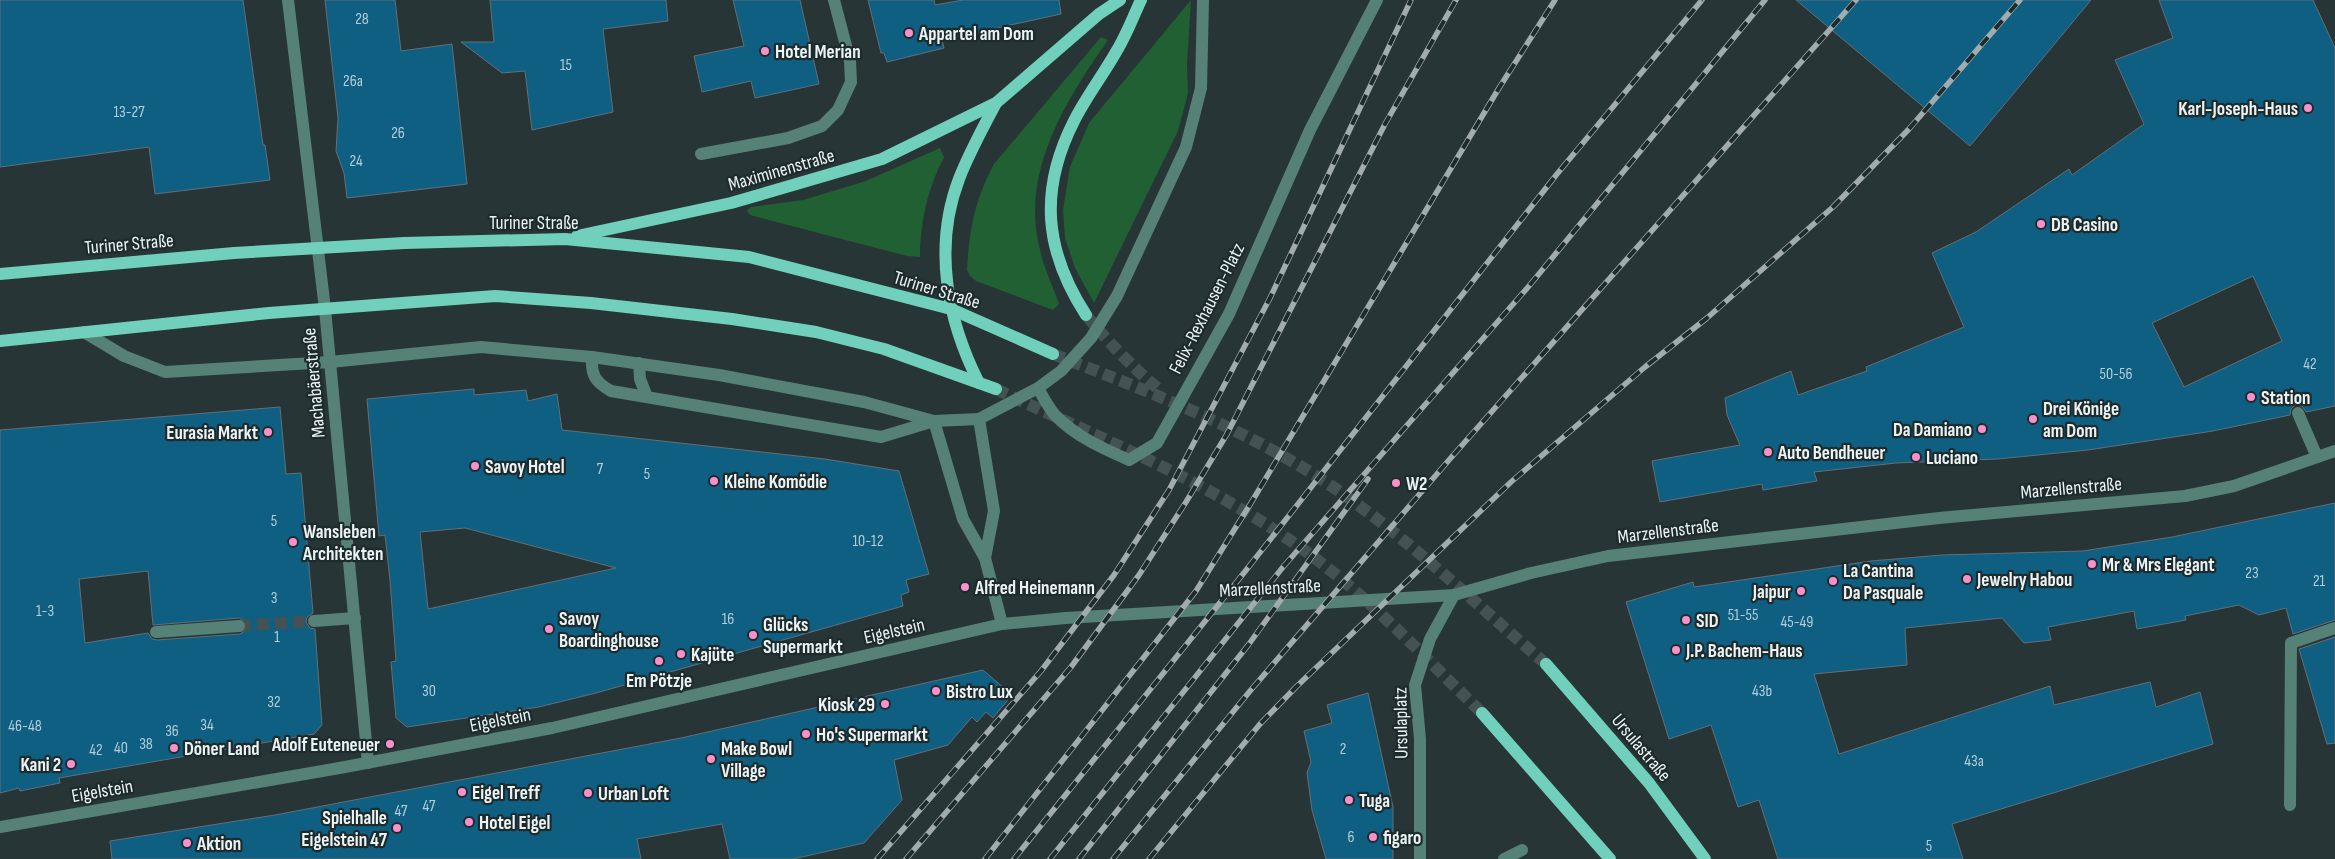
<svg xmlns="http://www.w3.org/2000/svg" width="2335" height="859" font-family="'Sofia Sans Condensed',sans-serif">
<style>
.green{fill:#206033}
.building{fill:#0e5f82;stroke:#636f76;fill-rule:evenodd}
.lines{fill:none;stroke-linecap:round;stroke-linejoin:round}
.minor-tunnel{stroke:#455253;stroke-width:12;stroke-dasharray:12 6;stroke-linecap:butt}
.major-tunnel{stroke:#455253;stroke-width:12;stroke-dasharray:12 6;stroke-linecap:butt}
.minor{stroke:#558177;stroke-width:12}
.major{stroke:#70d0bb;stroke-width:12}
.rail-casing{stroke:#a2abad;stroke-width:5.5}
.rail{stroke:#1e2b2d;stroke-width:4;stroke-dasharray:11;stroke-linecap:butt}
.poi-dot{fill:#f890cb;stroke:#1e2b2d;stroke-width:2}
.labels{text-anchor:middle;stroke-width:4.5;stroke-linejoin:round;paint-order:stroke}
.number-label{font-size:16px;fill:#b4ced8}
.poi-label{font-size:19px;font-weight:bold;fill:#ebf3f4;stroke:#1e2b2d;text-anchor:start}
.street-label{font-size:19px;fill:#ebf3f4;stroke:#1e2b2d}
</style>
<rect width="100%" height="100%" fill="#283537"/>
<g class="green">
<path d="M1191 0 1187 64 1188 93 1178 131 1094 303 1075 268 1065 238 1063 210 1070 167 1089 123Z"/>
<path d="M1101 37 1108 40C1065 102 1020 172 1040 250 1044 269 1053 286 1059 304L1053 310 976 281 970 276 967 270C969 230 975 199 994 164Z"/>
<path d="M940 148 944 158C928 186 920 224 920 257L907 256 750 215 747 211 751 207 803 200 866 181Z"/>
</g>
<g class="building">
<path d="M0 0H243L263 145H265L270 180 155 194 149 147 0 167Z"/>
<path d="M325 0H395L401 51 452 44 467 184 347 198 344 173 336 151 338 118Z"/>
<path d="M490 0H666L668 21 603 29 613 112 532 130 525 71 502 73 461 42H494Z"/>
<path d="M733 0H800L819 84 755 98 751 81 702 92 694 56 744 46Z"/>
<path d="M868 0H934L935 5 963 0H1059L1061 14 942 40 944 48 887 62 884 53H881Z"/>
<path d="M1796 0H2091L1970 146Z"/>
<path d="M2159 0H2313L2335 48V406L2306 412 2302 406 2295 405 2291 409 2290 415 2213 431 2088 450 1998 459 1896 463 1814 472 1817 481 1763 490 1762 484 1660 502 1652 461 1740 445 1727 415 1725 398 1791 371 1798 395 1867 371 1866 367 1964 327 1932 253 1976 232 2069 169 2072 175 2144 124 2115 60 2173 38ZM2253 276 2282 341 2184 387 2152 323Z"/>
<path d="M474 389V395L526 390 528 401 557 394 562 430 825 459 899 471 929 574 906 580 909 592 901 595 903 606 596 693 539 707 407 727 396 718 391 662 396 661 390 580 385 535 379 536 367 399ZM465 528 616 568 428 609 420 532Z"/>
<path d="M280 407 286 474 301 473 313 613 307 617 306 622 310 628 315 629 322 725 314 734 59 778 60 783 20 791 19 788 0 793V430ZM148 571 153 625 239 618 246 622V630L240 634 157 640 152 639 148 633 85 643 79 579Z"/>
<path d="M2335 503V620L2293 634 2286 608 2259 615 2239 605 2185 616 2186 620 2137 629 2134 611 2048 627 2051 640 2024 643 2002 618 1905 628 1907 665 1814 674 1839 754 2050 686 2054 705 2150 682 2156 707 2200 692 2213 744 1952 824 1963 859H1778L1759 800 1738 807 1711 725 1669 739 1626 602 1693 582 1694 587 1871 561 1942 555 2083 551 2172 537Z"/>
<path d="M2335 637V743L2327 744 2299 649Z"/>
<path d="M983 670 1012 695 993 718 986 712 977 722 972 717 948 745 894 760 902 800 864 843 793 859H730L722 824 637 839 641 859H112L110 841 275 815 681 738Z"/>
<path d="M1368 693 1393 807V859H1326L1312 810 1307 773 1311 762 1304 731 1332 723 1327 705Z"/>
</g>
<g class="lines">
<path class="minor-tunnel" d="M239 626 314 621"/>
<g class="major-tunnel">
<path d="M1086 315C1110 344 1134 369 1162 392"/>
<path d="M1053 354C1150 392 1247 429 1333 487 1409 539 1476 604 1546 664"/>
<path d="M996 389C1095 436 1198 477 1288 539 1360 587 1420 653 1482 713"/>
</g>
<g class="minor">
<path d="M288 0 325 309 368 763"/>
<path d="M701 154 788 138 822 126 838 110 851 82 850 61 834 0"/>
<path d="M84 332 124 356 165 372 330 362 481 347 592 357 719 375 864 402 934 421 979 419 1038 388 1061 371 1091 338 1117 296 1186 147 1201 88 1203 0"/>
<path d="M592 357C591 375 595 382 611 391L881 437 934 421"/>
<path d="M639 363 640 379 647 397"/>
<path d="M1038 388C1043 397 1048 407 1055 415 1075 436 1102 448 1129 460L1157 443 1229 314 1310 130 1377 0"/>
<path d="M2298 413 2317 457"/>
<path d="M979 419 994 511 985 558"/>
<path d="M934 421 963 519 985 558 1002 624"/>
<path d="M314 621 355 618"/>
<path d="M156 632 239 626"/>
<path d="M2290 805 2291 643 2335 628"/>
<path d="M0 827 345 767 552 728 1002 624 1066 618 1454 595 1531 573 1608 556 1939 518 2185 496 2234 486 2335 451"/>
<path d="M1420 859V739L1415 685 1430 639 1454 595"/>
<path d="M1504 859 1522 850"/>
</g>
<g class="major">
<path d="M577 236 731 203 882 159 996 103 1099 14 1120 0"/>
<path d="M0 274 234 253 404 243 565 239 749 257 951 309 1053 354"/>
<path d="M1086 315C1044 250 1039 190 1074 121 1086 97 1103 75 1116 52 1126 36 1133 17 1141 0"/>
<path d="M0 341 269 313 495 296 591 303 732 319 816 332 884 349 996 389"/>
<path d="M979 383C947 320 933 247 959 179 969 153 983 128 996 103"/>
<path d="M1546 664 1649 783 1705 859"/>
<path d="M1482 713 1610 859"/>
</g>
<defs>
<g id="rail">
<path d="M877 859 1041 671 1114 575 1169 490 1270 298 1411 0"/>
<path d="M906 859 1071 667 1139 575 1186 502 1227 434 1385 124 1456 0"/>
<path d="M985 859 1196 591 1251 503 1499 88 1555 0"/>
<path d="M1014 859 1247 569 1557 174 1702 0"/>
<path d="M1050 859 1283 567 1529 286 1765 0"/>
<path d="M1079 859 1249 644 1368 479"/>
<path d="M1113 859 1250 691 1449 460 1856 0"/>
<path d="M1149 859 1260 724 1296 687 1511 482 1645 367 1707 318 1833 207 1909 129 2020 0"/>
</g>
</defs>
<use href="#rail" class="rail-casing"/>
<use href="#rail" class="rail"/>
</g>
<g class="poi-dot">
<circle cx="909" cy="33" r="5"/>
<circle cx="765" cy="51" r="5"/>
<circle cx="2308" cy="108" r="5"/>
<circle cx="2041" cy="224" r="5"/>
<circle cx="2251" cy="397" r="5"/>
<circle cx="2033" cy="419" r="5"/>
<circle cx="1982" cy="429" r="5"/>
<circle cx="268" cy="432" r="5"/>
<circle cx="1768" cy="452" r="5"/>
<circle cx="1916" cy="457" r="5"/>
<circle cx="475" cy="466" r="5"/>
<circle cx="714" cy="481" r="5"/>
<circle cx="1396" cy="483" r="5"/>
<circle cx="293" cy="542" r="5"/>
<circle cx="2092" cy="564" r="5"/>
<circle cx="1967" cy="579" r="5"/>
<circle cx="1833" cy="581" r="5"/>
<circle cx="965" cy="587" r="5"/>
<circle cx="1801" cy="591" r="5"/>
<circle cx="1686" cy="620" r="5"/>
<circle cx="549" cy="629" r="5"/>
<circle cx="753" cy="635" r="5"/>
<circle cx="1676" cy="650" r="5"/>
<circle cx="681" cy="654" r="5"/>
<circle cx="659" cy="661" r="5"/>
<circle cx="936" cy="691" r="5"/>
<circle cx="885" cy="704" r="5"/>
<circle cx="806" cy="734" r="5"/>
<circle cx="390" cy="744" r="5"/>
<circle cx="174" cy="748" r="5"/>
<circle cx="711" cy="759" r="5"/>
<circle cx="71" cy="764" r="5"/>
<circle cx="462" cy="792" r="5"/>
<circle cx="588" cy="793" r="5"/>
<circle cx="1349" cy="800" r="5"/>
<circle cx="469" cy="822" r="5"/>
<circle cx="397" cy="828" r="5"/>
<circle cx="1373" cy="837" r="5"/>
<circle cx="187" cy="843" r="5"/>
</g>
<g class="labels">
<g class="number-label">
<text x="362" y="24">28</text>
<text x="566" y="70">15</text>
<text x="353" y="86">26a</text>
<text x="129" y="117">13-27</text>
<text x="398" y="138">26</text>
<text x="356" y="166">24</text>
<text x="2310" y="369">42</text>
<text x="2116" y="379">50-56</text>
<text x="600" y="474">7</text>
<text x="647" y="479">5</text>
<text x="274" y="526">5</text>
<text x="868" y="546">10-12</text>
<text x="2252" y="578">23</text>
<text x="2319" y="586">21</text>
<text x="274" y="603">3</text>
<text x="45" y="616">1-3</text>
<text x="1743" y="620">51-55</text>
<text x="728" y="624">16</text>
<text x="1797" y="627">45-49</text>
<text x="277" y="642">1</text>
<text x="429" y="696">30</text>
<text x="1762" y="696">43b</text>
<text x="274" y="707">32</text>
<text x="207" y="730">34</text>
<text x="25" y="731">46-48</text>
<text x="172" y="736">36</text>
<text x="146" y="749">38</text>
<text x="121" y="753">40</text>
<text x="1343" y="754">2</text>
<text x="96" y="755">42</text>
<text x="1974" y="766">43a</text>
<text x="429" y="811">47</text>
<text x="401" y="816">47</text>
<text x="1351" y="842">6</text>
<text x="1929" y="851">5</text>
</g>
<g class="poi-label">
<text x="919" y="40">Appartel am Dom</text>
<text x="775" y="58">Hotel Merian</text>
<text x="2298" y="115" text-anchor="end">Karl-Joseph-Haus</text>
<text x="2051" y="231">DB Casino</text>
<text x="2261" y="404">Station</text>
<text x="2043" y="415">Drei Könige<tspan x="2043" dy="22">am Dom</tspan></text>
<text x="1972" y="436" text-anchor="end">Da Damiano</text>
<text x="258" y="439" text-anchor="end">Eurasia Markt</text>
<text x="1778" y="459">Auto Bendheuer</text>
<text x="1926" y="464">Luciano</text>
<text x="485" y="473">Savoy Hotel</text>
<text x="724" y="488">Kleine Komödie</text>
<text x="1406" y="490">W2</text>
<text x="303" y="538">Wansleben<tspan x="303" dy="22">Architekten</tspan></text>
<text x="2102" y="571">Mr &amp; Mrs Elegant</text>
<text x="1843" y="577">La Cantina<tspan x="1843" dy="22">Da Pasquale</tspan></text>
<text x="1977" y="586">Jewelry Habou</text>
<text x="975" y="594">Alfred Heinemann</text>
<text x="1791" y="598" text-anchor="end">Jaipur</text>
<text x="559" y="625">Savoy<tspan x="559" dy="22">Boardinghouse</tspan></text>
<text x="1696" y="627">SID</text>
<text x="763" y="631">Glücks<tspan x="763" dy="22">Supermarkt</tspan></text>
<text x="1686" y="657">J.P. Bachem-Haus</text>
<text x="691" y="661">Kajüte</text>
<text x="659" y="687" text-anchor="middle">Em Pötzje</text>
<text x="946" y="698">Bistro Lux</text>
<text x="875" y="711" text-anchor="end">Kiosk 29</text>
<text x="816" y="741">Ho's Supermarkt</text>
<text x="380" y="751" text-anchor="end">Adolf Euteneuer</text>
<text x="184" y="755">Döner Land</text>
<text x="721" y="755">Make Bowl<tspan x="721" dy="22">Village</tspan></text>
<text x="61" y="771" text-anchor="end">Kani 2</text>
<text x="472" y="799">Eigel Treff</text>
<text x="598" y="800">Urban Loft</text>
<text x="1359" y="807">Tuga</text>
<text x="387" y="824" text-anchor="end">Spielhalle<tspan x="387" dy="22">Eigelstein 47</tspan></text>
<text x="479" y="829">Hotel Eigel</text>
<text x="1383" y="844">figaro</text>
<text x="197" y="850">Aktion</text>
</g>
<g class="street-label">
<text transform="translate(781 169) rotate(-16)" y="7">Maximinenstraße</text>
<text x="534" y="229">Turiner Straße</text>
<text transform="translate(129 243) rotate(-5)" y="7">Turiner Straße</text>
<text transform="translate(937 289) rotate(17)" y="7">Turiner Straße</text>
<text transform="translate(1206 308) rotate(-63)" y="7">Felix-Rexhausen-Platz</text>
<text transform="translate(313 383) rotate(-95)" y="7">Machabäerstraße</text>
<text transform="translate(2071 487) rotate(-5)" y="7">Marzellenstraße</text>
<text transform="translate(1668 530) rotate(-7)" y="7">Marzellenstraße</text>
<text transform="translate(1270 587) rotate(-3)" y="7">Marzellenstraße</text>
<text transform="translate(894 630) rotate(-13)" y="7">Eigelstein</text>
<text transform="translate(500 719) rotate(-11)" y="7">Eigelstein</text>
<text transform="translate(1400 723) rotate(-91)" y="7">Ursulaplatz</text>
<text transform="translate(1642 747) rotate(50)" y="7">Ursulastraße</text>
<text transform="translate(102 790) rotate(-10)" y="7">Eigelstein</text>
</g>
</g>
</svg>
